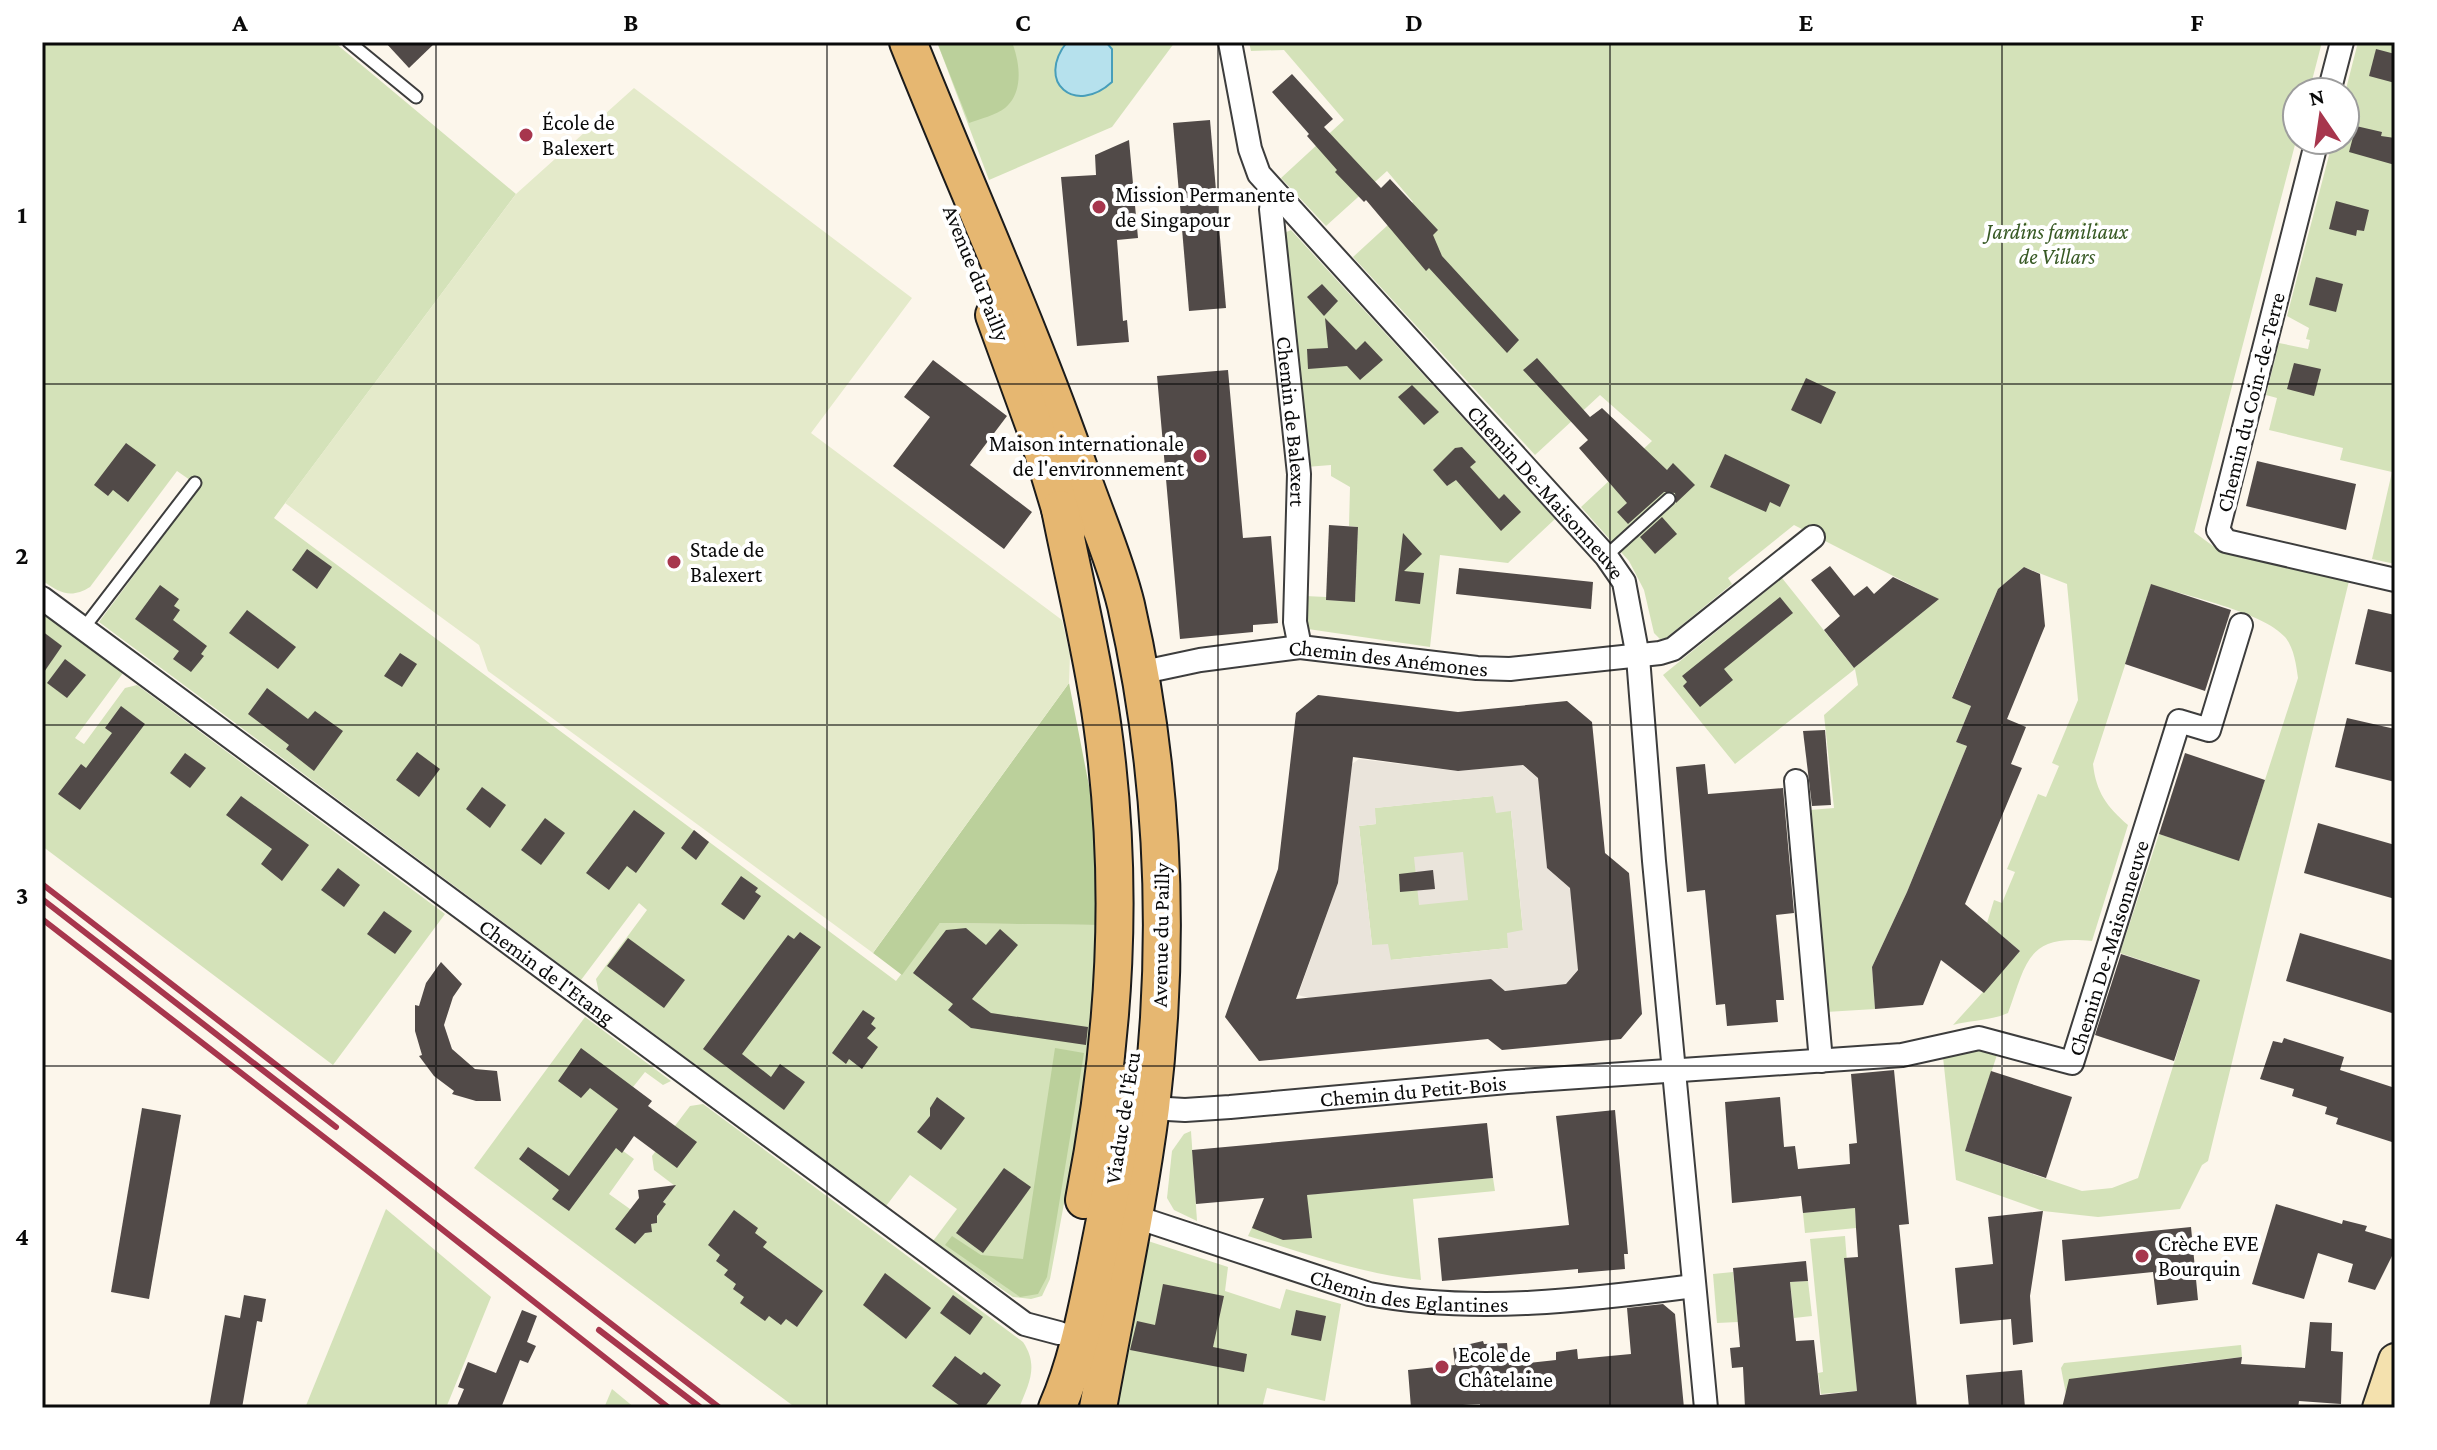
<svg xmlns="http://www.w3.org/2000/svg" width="2437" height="1450" font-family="'Crimson Pro',serif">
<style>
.green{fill:#d4e2b9}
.forest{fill:#bbd09b}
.pitch{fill:#e4eaca}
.plaza{fill:#eae4db;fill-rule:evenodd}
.water{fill:#b6e1ed;stroke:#479eba;stroke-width:2}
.building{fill:#514a48;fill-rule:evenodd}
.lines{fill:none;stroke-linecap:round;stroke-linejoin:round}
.lane-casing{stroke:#3d3d3d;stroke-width:15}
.street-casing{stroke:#3d3d3d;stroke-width:26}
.secondary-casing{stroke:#2c2c2c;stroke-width:36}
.primary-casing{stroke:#1b1b1b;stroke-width:40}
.lane{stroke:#fff;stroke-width:11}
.street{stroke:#fff;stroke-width:22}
.secondary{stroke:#f4e1ae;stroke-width:32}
.primary{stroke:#e6b771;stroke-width:36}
.rail{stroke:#a7364d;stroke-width:6}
.grid{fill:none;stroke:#0a0a0a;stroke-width:2;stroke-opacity:0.55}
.poi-dot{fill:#a7364d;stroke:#fff;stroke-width:3}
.labels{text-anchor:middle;stroke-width:8;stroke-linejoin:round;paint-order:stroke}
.poi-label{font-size:22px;fill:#0a0a0a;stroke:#fff;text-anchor:start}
.park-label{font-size:22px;font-style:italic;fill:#375924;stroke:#fff}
.street-label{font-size:22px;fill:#0a0a0a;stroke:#fff}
.neatline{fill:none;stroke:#0a0a0a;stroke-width:3}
.grid-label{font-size:26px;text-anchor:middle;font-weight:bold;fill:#0a0a0a}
</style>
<rect width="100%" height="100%" fill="#fcf6eb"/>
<g class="green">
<path d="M42 42H334L516 194 274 518 896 981 940 923 1100 925 1093 1047 1050 1279 1042 1296 1031 1299 1013 1297 933 1241 957 1209 910 1175 886 1206 599 993 596 979 647 910 639 903 581 980 99 622 200 487 177 471 90 587C71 599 59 593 42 580Z"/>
<path d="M937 42H1175L1112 127 989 180Z"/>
<path d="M1249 42H2322L2309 92H2297V137L2194 532 2213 546 2349 581 2208 1161 2202 1165 2180 1209 2098 1217 2043 1211 1956 1180 1943 1057 1981 1049 1998 1052 1965 1151 2082 1191 2112 1188 2138 1178 2200 980 2120 953 2159 834 2239 860 2298 678C2296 664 2294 648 2285 637 2263 612 2184 595 2151 585L2093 764C2096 792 2107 807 2128 825L2092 941C2027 934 2027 961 2008 1013 1990 1021 1971 1020 1953 1025L2020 951 1987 923 1994 900 2002 903 2015 872 2007 869 2038 794 2046 797 2059 766 2052 763 2078 700 2067 584 2024 567 1998 589 1952 697 1971 706 1956 742 1967 746 1907 892 1872 967 1875 1009 1826 1012 1810 810 1834 808 1824 715 1858 685 1855 669 1735 764 1663 675 1782 578 1854 668 1938 599 1794 525 1728 578 1732 584 1666 638 1660 639 1654 633 1644 590 1629 561 1581 507 1652 441 1600 395 1535 455 1353 257 1413 202 1387 171 1326 226 1281 178 1344 120 1284 50 1251 51Z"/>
<path d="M2358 42H2395V564L2372 559 2392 472 2340 460 2343 448 2269 430 2277 398 2266 395 2279 343 2308 349 2310 340 2306 339 2309 328 2287 316 2333 140H2345V93Z"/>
<path d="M1291 230 1555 519 1508 563 1440 555 1430 647 1308 629 1302 621 1305 596 1326 597V600L1355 601 1358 527 1349 526 1350 487 1331 476V465L1306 467 1282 234Z"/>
<path d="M42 613 123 673 75 738 84 744 125 688 137 685 445 914 333 1065 42 846Z"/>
<path d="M1493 796 1511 811 1523 931 1508 948 1390 960 1372 945 1359 826 1376 824 1374 808Z"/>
<path d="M585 1017 671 1081 663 1085 645 1072 633 1087 629 1084 613 1105 633 1120 615 1145 634 1159 609 1194 651 1224 657 1223C656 1209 667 1197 675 1186L654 1170 652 1156 690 1106 703 1104 1023 1342C1039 1366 1029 1383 1019 1408H796L474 1168Z"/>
<path d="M1191 1131 1197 1221 1174 1210 1167 1198 1172 1151 1184 1134Z"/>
<path d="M1493 1178 1495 1191 1413 1199 1421 1280C1362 1274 1305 1253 1248 1236L1262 1206 1271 1198Z"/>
<path d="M1855 1208 1856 1228 1805 1233 1803 1213Z"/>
<path d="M386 1209 491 1297 446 1408H305Z"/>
<path d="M1845 1236 1857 1391 1821 1394 1818 1373 1823 1372 1810 1239Z"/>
<path d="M1148 1241 1228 1267 1225 1291 1280 1309 1286 1289 1341 1304 1325 1401 1267 1388 1262 1408H1114Z"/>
<path d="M1733 1272 1738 1322 1717 1323 1713 1274Z"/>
<path d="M1808 1281 1812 1316 1794 1318 1790 1282Z"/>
<path d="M2241 1345 2242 1357 2183 1364 2066 1394 2061 1368 2064 1363Z"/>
<path d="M612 1389 635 1408H604Z"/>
</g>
<g class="forest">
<path d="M937 42H1012C1020 63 1024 92 1005 108 996 115 980 119 969 123Z"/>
<path d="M1069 683 1091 796 1100 925 940 923 902 975 873 953Z"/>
<path d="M1055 1048 1084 1053 1047 1277 1038 1294 1020 1297 945 1245 952 1236 981 1255 1023 1259Z"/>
</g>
<path class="pitch" d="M634 88 912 298 811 433 1062 620 1070 654 1069 683 873 953 488 671 479 645 285 503 516 194Z"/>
<g class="plaza">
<path d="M1359 759 1458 771 1522 765 1538 778 1547 868 1570 888 1578 969 1566 984 1505 991 1491 979 1309 998 1298 995 1338 883 1352 764ZM1493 796 1496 813 1511 811 1523 930 1507 933 1508 948 1391 960 1388 944 1372 945 1359 826 1376 824 1375 808Z"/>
<path d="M1463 852 1468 900 1419 905 1414 857Z"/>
</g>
<path class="water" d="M1067 42H1106L1112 49V82C1075 116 1035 82 1067 42Z"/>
<g class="building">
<path d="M385 42H436L409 68Z"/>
<path d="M2376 49 2395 54V83L2369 76Z"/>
<path d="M1292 74 1333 119 1324 127 1381 188 1390 179 1438 230 1433 235 1442 256 1519 340 1507 353 1429 268 1426 271 1366 200 1364 202 1335 172 1337 170 1307 136 1309 134 1272 92Z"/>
<path d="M1210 120 1226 308 1189 311 1173 123Z"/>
<path d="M2356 126 2382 132 2381 136 2395 138V165L2349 152Z"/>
<path d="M1129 140 1138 238 1117 240 1123 321 1127 320 1129 342 1077 346 1061 177 1096 175 1095 155Z"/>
<path d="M2336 201 2369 210 2364 231 2357 230 2356 236 2329 229Z"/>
<path d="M2316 277 2343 284 2336 312 2309 305Z"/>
<path d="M1322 284 1338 301 1324 316 1307 297Z"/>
<path d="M1325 318 1356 350 1365 341 1383 360 1360 380 1347 366 1308 369 1307 349 1328 348Z"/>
<path d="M1537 358 1590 417 1602 408 1667 470 1673 463 1695 485 1676 503 1675 493 1664 492 1628 524 1617 512 1627 503 1579 448 1588 440 1523 370Z"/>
<path d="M933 360 1007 416 970 465 1032 512 1004 549 893 466 930 417 904 397Z"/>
<path d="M2294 363 2321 369 2314 396 2287 389Z"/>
<path d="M1228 370 1243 538 1271 536 1278 623 1253 625V632L1180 639 1157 376Z"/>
<path d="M1806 378 1836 392 1821 424 1791 410Z"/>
<path d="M1412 385 1439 412 1424 425 1398 397Z"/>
<path d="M126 443 156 465 128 502 113 490 108 496 94 485Z"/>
<path d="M1462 447 1476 462 1470 467 1499 499 1504 494 1521 512 1501 531 1456 480 1447 486 1433 470 1455 448Z"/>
<path d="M1725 454 1790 485 1780 507 1770 502 1766 512 1710 487Z"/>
<path d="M2257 461 2356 484 2346 530 2246 506Z"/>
<path d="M1662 517 1677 534 1655 554 1640 537Z"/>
<path d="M1329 525 1358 527 1355 602 1326 600Z"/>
<path d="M1403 533 1422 554 1404 571 1424 573 1420 604 1395 601Z"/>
<path d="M307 549 332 567 317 589 292 570Z"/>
<path d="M1830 566 1854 596 1867 586 1874 594 1893 577 1939 599 1854 668 1824 630 1840 616 1811 580Z"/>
<path d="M2024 567 2040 574 2045 626 2007 719 2026 727 2011 764 2022 768 1965 904 2020 951 1984 993 1941 960 1923 1005 1875 1009 1872 967 1907 892 1967 746 1956 742 1971 706 1952 698 1998 589Z"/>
<path d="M1459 568 1593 582 1591 609 1456 594Z"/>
<path d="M2151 584 2231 610 2205 691 2125 664Z"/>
<path d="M160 585 179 599 174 606 180 610 173 620 207 646 201 654 204 656 191 672 173 659 179 651 135 619Z"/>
<path d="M1780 597 1793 613 1724 669 1733 680 1700 707 1683 686 1687 682 1682 676Z"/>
<path d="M2368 609 2395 615V673L2355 664Z"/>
<path d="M247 610 296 647 278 669 229 633Z"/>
<path d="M42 631 62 646 42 675Z"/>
<path d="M400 653 417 664 402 687 384 676Z"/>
<path d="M65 659 86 675 67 698 47 683Z"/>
<path d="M267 688 308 719 315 711 343 731 314 771 286 749 289 745 248 714Z"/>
<path d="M1318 695 1458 712 1567 701 1592 722 1605 853 1629 873 1642 1014 1621 1039 1502 1050 1488 1039 1259 1061 1225 1017 1278 869 1296 713ZM1353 757 1458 771 1523 765 1538 778 1547 868 1570 888 1578 970 1566 984 1505 991 1491 979 1296 999 1338 883Z"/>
<path d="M121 706 145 724 80 810 58 794 81 764 86 768 112 733 105 728Z"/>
<path d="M2347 718 2395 729V782L2335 767Z"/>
<path d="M1825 730 1831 805 1812 806 1803 731Z"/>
<path d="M417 752 440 769 419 797 396 780Z"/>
<path d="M185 753 206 768 190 788 170 773Z"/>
<path d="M2185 753 2265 780 2239 861 2159 834Z"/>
<path d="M1705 764 1708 794 1783 788 1794 913 1776 915 1784 1000H1776L1778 1022 1727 1026 1725 1004 1716 1005 1705 890 1687 892 1676 767Z"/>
<path d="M482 787 506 805 490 828 466 809Z"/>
<path d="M241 796 309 845 282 881 261 864 272 849 226 815Z"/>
<path d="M634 810 665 833 636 873 627 866 609 890 586 873Z"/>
<path d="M545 818 565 833 541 865 521 850Z"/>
<path d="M2318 823 2395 845V899L2304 873Z"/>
<path d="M694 830 709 842 696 860 681 848Z"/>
<path d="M338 868 360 885 344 907 321 890Z"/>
<path d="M1433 870 1435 889 1400 892 1399 874Z"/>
<path d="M741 876 758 888 755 892 761 896 744 920 721 904Z"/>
<path d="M384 911 412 931 395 954 367 934Z"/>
<path d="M966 928 986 945 1000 929 1018 945 972 999 991 1013 1088 1027 1086 1045 971 1028 948 1010 953 1004 913 973 946 930Z"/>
<path d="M800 932 821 947 742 1054 771 1077 780 1064 805 1082 784 1110 703 1049 788 935 794 939Z"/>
<path d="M2300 933 2395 961V1014L2286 981Z"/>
<path d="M628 938 685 980 664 1008 607 966Z"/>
<path d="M2121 954 2200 980 2174 1061 2095 1035Z"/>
<path d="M441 962 462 984 453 997 444 1025 452 1049 475 1069 497 1071 501 1101H476L452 1094 454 1091 434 1076 419 1056 422 1055 415 1031V1005L419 1006 426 983Z"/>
<path d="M863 1010 875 1018 871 1024 876 1028 867 1038 878 1047 862 1069 849 1059 846 1064 832 1053Z"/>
<path d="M2284 1038 2344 1057 2340 1070 2395 1088V1143L2336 1124 2338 1118 2325 1114 2327 1107 2292 1096 2294 1089 2260 1079 2273 1041 2282 1043Z"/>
<path d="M581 1048 652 1101 648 1106 697 1142 677 1168 634 1136 622 1153 616 1148 569 1211 552 1199 559 1190 519 1159 528 1147 569 1176 618 1109 590 1088 581 1098 558 1081Z"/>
<path d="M1894 1070 1909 1224 1899 1225 1917 1408H1745L1743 1367 1732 1368 1730 1348 1740 1347 1733 1268 1806 1261 1808 1281 1790 1282 1796 1341 1814 1340 1820 1395 1857 1391 1844 1258 1858 1257 1856 1228 1855 1208 1803 1213 1801 1196 1732 1203 1725 1102 1780 1097 1784 1147 1795 1146 1798 1169 1850 1164 1849 1144 1857 1143 1851 1074Z"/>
<path d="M1991 1071 2072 1097 2046 1178 1965 1151Z"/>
<path d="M937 1097 965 1118 941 1150 917 1132 930 1116V1108Z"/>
<path d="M142 1108 181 1115 149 1299 111 1292Z"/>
<path d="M1615 1110 1628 1254H1624L1625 1269 1578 1273V1269L1442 1281 1438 1238 1569 1225 1556 1116Z"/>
<path d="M1487 1123 1493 1178 1307 1195 1312 1238 1283 1240 1252 1228 1264 1198 1196 1204 1192 1150Z"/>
<path d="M1004 1168 1031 1187 983 1253 956 1233Z"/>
<path d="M676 1185 663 1202 666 1204 657 1216V1223L651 1224 652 1232 645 1233 635 1244 615 1229 639 1198 638 1190Z"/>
<path d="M2276 1204 2342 1224 2343 1220 2367 1226 2365 1231 2395 1240V1250L2375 1290 2348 1282 2353 1264 2318 1253 2304 1299 2252 1284Z"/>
<path d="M734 1210 758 1228 755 1233 767 1242 763 1247 823 1291 797 1327 786 1319 781 1325 769 1316 765 1321 740 1303 744 1297 733 1289 736 1284 724 1275 728 1270 716 1261 720 1255 708 1245Z"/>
<path d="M2043 1211 2030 1296 2033 1342 2013 1345 2011 1319 1960 1324 1955 1268 1993 1264 1988 1217Z"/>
<path d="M2191 1227 2198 1300 2157 1305 2153 1272 2065 1281 2062 1240Z"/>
<path d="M885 1273 931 1308 906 1339 863 1305Z"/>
<path d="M1163 1284 1224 1296 1213 1347 1247 1354 1244 1372 1130 1350 1137 1321 1155 1325Z"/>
<path d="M244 1295 266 1299 262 1322 257 1321 242 1408H209L225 1315 240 1318Z"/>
<path d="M953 1295 983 1317 970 1335 940 1313Z"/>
<path d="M1663 1304 1675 1314 1684 1408H1480V1404L1411 1408 1408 1370 1455 1365 1453 1348 1483 1341 1484 1344 1507 1343 1509 1365 1556 1360V1352L1577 1349 1578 1359 1631 1354 1627 1308Z"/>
<path d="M522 1310 537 1316 527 1342 536 1346 528 1363 520 1360 501 1408H456L464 1389 458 1387 468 1362 496 1373Z"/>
<path d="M1296 1310 1326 1316 1321 1341 1291 1335Z"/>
<path d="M2310 1322 2332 1323 2331 1351 2343 1352 2341 1404 2299 1401 2298 1408 2188 1405 2062 1408 2069 1379 2242 1357 2241 1364 2305 1368Z"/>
<path d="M955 1356 981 1375 984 1372 1001 1385 984 1408H963L932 1386Z"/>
<path d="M2022 1370 2025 1408H1969L1966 1375Z"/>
</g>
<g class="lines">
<defs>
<g id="lane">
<path d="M349 42 416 97"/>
<path d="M1606 556 1669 499"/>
<path d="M83 629 195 483"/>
</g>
<g id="street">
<path id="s1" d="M1230 42 1250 149 1259 174 1606 556 1624 582 1638 657 1654 861 1706 1408"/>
<path d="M2329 92 2342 42"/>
<path d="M2317 140 2218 530 2226 541 2395 580"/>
<path id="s2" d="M1279 197 1271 209 1299 474 1295 622 1300 647"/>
<path id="s3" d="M42 598 1025 1324 1059 1333"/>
<path id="s4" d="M1139 673 1200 660 1300 647 1477 668 1510 669 1660 653 1673 649 1813 537"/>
<path d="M1796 781 1821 1061"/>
<path id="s5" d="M1150 1108 1185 1110 1230 1107 1507 1082 1902 1055 1979 1038 2072 1063 2179 721 2209 730 2241 625"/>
<path id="s6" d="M1133 1216 1369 1294C1475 1314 1587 1300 1694 1286"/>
</g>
<path id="secondary" d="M2379 1408 2395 1360"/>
<g id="primary">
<path d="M908 42C965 185 1029 325 1080 471 1095 515 1115 559 1126 605 1164 771 1171 938 1151 1107 1138 1208 1116 1308 1098 1408"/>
<path d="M994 315 1038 436 1067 532"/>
<path d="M1060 509C1074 580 1092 651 1102 723 1125 886 1115 1040 1084 1200"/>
<path d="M1057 1408C1077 1362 1086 1313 1096 1265 1108 1204 1121 1144 1129 1082"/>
</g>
</defs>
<use href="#lane" class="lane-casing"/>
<use href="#street" class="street-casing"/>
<use href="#secondary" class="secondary-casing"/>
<use href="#primary" class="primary-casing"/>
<use href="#lane" class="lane"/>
<use href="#street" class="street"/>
<use href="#secondary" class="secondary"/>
<use href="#primary" class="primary"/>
<g class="rail">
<path d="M42 884 720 1408"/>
<path d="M42 899 336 1127"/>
<path d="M42 919 382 1182 669 1408"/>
<path d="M599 1330 701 1408"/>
</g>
</g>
<path class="grid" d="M436 42V1408M827 42V1408M1218 42V1408M1610 42V1408M2002 42V1408M42 384H2395M42 725H2395M42 1066H2395"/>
<g class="poi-dot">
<circle cx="526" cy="135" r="8"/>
<circle cx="1099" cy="207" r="8"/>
<circle cx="1200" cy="456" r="8"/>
<circle cx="674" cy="562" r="8"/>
<circle cx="2142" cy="1256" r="8"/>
<circle cx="1442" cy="1367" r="8"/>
</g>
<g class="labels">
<g class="poi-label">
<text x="542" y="130">École de<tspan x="542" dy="25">Balexert</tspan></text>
<text x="1115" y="202">Mission Permanente<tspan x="1115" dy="25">de Singapour</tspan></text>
<text x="1184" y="451" text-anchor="end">Maison internationale<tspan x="1184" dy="25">de l'environnement</tspan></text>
<text x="690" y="557">Stade de<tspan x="690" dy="25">Balexert</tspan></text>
<text x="2158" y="1251">Crèche EVE<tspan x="2158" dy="25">Bourquin</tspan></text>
<text x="1458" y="1362">Ecole de<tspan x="1458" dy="25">Châtelaine</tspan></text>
</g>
<g class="park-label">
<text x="2057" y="239">Jardins familiaux<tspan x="2057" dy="25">de Villars</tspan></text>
</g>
<g class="street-label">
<text transform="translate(977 273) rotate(68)" y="8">Avenue du Pailly</text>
<text transform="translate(2250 402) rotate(-76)" y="8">Chemin du Coin-de-Terre</text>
<text dy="8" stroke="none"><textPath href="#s2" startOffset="228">Chemin de Balexert</textPath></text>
<text dy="8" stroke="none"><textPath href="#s1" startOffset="564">Chemin De-Maisonneuve</textPath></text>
<text dy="8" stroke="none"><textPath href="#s4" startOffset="252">Chemin des Anémones</textPath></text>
<text transform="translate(1160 935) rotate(-89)" y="8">Avenue du Pailly</text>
<text dy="8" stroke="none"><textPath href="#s5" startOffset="1050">Chemin De-Maisonneuve</textPath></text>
<text dy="8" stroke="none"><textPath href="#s3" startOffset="628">Chemin de l'Etang</textPath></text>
<text dy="8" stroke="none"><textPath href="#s5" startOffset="264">Chemin du Petit-Bois</textPath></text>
<text transform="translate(1122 1118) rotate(-81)" y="8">Viaduc de l'Écu</text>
<text dy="8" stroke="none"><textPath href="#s6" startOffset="288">Chemin des Eglantines</textPath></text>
</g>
</g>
<rect width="2437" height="1450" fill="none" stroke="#ffffff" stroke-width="88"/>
<g transform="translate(2321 116) rotate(347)"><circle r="38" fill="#ffffff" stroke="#9d9d9d" stroke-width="2"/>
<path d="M0-6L14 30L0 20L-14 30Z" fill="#a7364d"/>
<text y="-12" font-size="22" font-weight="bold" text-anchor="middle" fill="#0a0a0a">N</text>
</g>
<rect x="44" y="44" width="2349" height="1362" class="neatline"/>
<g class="grid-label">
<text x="240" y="31">A</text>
<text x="631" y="31">B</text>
<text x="1023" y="31">C</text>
<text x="1414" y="31">D</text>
<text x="1806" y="31">E</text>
<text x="2197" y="31">F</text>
<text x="22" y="223">1</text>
<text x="22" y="564">2</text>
<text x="22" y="904">3</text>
<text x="22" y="1245">4</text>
</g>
</svg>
